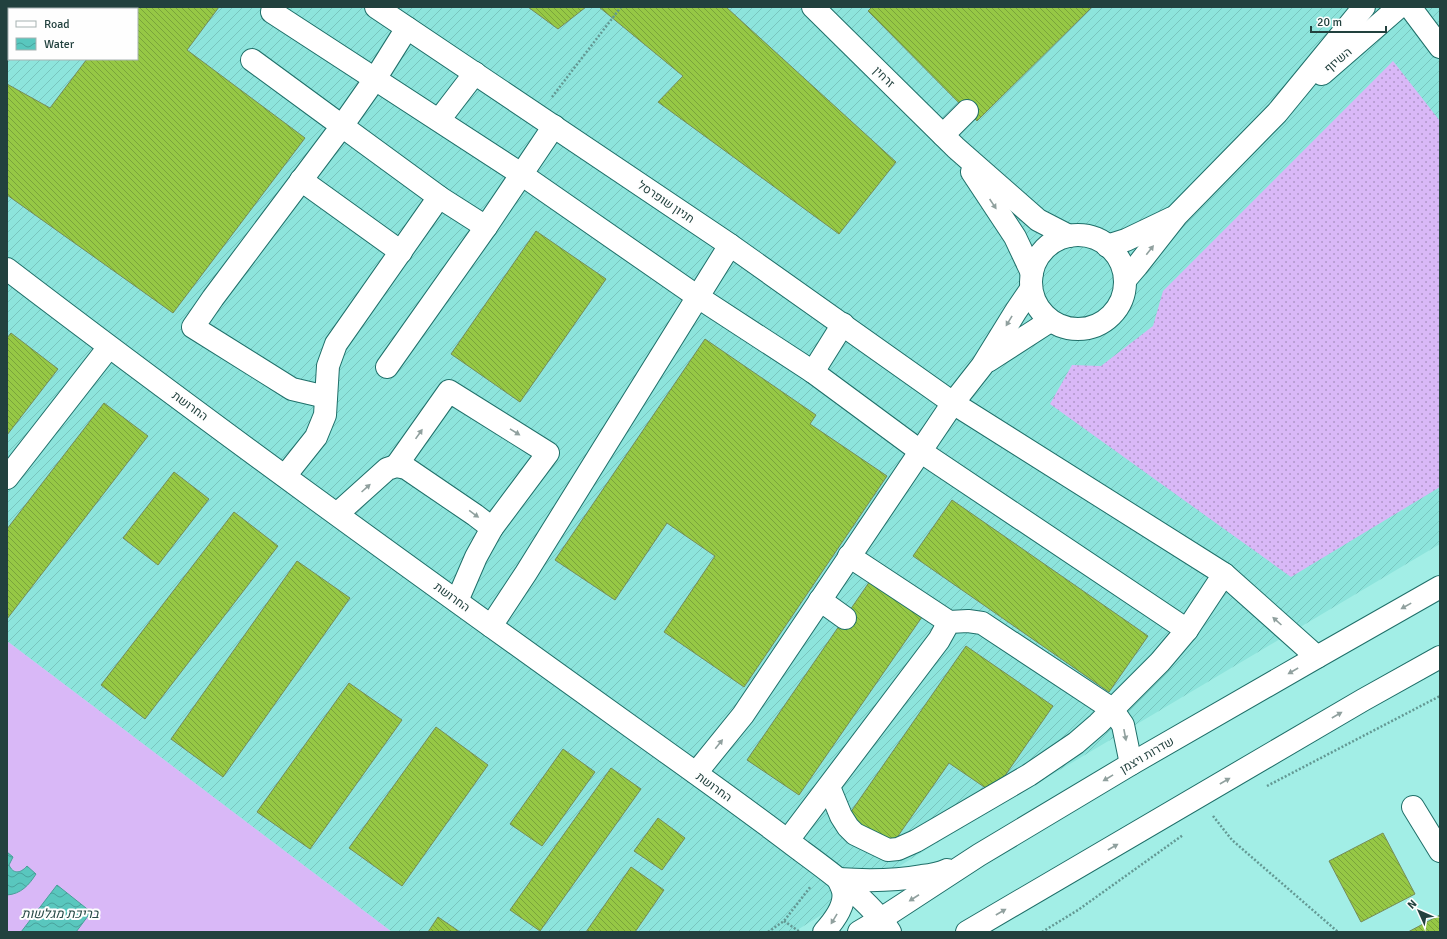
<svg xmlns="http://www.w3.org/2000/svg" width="1447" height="939" font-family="Signika,Heebo,sans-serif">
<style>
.industrial{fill:url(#industrial-furrows);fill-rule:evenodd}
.grass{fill:url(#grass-dots)}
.pitch{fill:#d9b8f7}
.water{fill:url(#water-waves);stroke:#489f98}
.building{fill:url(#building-back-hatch);stroke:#758b59}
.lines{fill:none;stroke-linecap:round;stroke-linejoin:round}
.minor-casing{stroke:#1f6f69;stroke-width:24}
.major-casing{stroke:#1f6f69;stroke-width:24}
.path{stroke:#639893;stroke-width:2.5;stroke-dasharray:2 2;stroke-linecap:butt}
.minor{stroke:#fff;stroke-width:22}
.major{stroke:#fff;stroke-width:22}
.oneway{fill:#90a09e}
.labels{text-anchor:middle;stroke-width:4;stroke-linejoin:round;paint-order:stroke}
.street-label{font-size:12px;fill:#22413e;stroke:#fefefe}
.water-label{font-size:13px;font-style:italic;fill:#284a47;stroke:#fefefe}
</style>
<defs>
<pattern id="industrial-furrows" width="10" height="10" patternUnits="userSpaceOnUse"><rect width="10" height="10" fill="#8de4dc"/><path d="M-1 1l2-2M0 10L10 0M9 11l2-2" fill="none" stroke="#79c5be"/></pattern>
<pattern id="grass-dots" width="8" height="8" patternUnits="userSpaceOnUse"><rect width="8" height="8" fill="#d9b8f7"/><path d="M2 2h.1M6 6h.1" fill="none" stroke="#b097c9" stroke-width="1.8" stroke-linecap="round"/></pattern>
<pattern id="water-waves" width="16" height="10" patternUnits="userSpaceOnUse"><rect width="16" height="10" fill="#59c7be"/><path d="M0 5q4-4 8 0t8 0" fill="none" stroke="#49a39c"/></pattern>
<pattern id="building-back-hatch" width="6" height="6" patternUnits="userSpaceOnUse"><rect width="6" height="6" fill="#96c845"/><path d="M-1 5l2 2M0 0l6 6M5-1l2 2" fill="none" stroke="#7aa43b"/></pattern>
</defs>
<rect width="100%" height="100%" fill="#a2eee6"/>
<path class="industrial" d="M7 7H1440V544L935 844 794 932H392L7 641ZM9 9H137V59H9Z"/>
<path class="grass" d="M1393 61 1440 121V487L1291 577 1050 404 1072 365 1101 366 1153 326 1163 291Z"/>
<path class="pitch" d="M7 641 392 932H7Z"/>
<g class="water">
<path d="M7 852 13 857 9 865C13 874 20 874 27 866L36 874C29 885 21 894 7 895Z"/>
<path d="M57 885 91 912 76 932H21Z"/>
</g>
<g class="building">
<path d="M127 7H219L187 50 305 138 173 313 7 195V84L50 108 87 59H137V9H126Z"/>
<path d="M528 7H586L558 29Z"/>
<path d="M599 7H726L896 162 839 234 658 102 683 76Z"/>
<path d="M872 7H1092L977 121 868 11Z"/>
<path d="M536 231 606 279 520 402 451 354Z"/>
<path d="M11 333 58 369 7 435V338Z"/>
<path d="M705 339 816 415 810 424 887 476 744 687 664 632 715 556 667 523 615 600 555 560Z"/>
<path d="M104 403 148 436 7 619V529Z"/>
<path d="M174 472 209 499 158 565 123 538Z"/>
<path d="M952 500 1148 636 1109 692 913 556Z"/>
<path d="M234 512 278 546 145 719 101 685Z"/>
<path d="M297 561 350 598 223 777 171 739Z"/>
<path d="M870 581 922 617 799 795 747 760Z"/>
<path d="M966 646 1053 706 993 793 949 763 891 846 848 816Z"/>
<path d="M349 683 402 720 310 849 257 812Z"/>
<path d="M436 727 488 765 402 886 349 848Z"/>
<path d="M563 749 595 772 542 846 510 824Z"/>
<path d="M611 768 641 789 540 931 510 910Z"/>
<path d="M658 818 685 838 662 870 634 851Z"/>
<path d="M1383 833 1415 894 1361 922 1329 861Z"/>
<path d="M631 867 664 890 635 932H586Z"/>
<path d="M1440 915V932H1408Z"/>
<path d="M438 917 460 932H428Z"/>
</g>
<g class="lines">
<defs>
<g id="minor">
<path d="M275 7 272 12 521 174 698 297 813 372 920 451 1187 630"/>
<path d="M376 7 730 245 953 403 1224 574 1187 630 1160 662 1098 724 1076 743 1029 775 916 841 898 849 888 850 855 834 848 827 841 816 829 787"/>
<path d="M813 7 956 148 1038 220 1069 236"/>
<path d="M1410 7 1440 47"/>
<path d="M407 28 375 79 342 126 439 197"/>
<path d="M252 60 342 126 213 298 193 327 292 389 326 397"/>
<path d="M1322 74 1399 7"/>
<path d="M439 120 475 73"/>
<path d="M943 135 967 111"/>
<path d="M972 172 1015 237 1032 273"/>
<path d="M301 180 401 252"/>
<circle cx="1078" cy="282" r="47"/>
<path d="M1107 246 1126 240 1172 218"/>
<path d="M7 269C211 425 421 576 630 726 687 767 744 807 800 850 830 872 870 901 890 932"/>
<path d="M1125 280 1137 266 1177 215 1277 113 1364 7"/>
<path d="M988 361 1050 321"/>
<path d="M387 367 486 227 554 126"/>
<path d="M813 372 843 324"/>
<path d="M396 466 449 391 548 453 492 528"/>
<path d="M285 476 316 437 325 415 328 366 336 344 439 197 486 227"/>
<path d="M7 478 109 347"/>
<path d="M337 514 387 469 396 466 406 468 475 515 492 528 476 557 457 601"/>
<path d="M849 556 949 622"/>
<path d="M1224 574 1317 657"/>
<path d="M820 600 845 618"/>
<path d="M491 626 526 573 730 245"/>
<path d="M696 773 743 715 953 403 982 366 1016 311 1031 289"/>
<path d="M1413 807 1440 851"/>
<path d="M788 840 939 640 949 622 968 621 982 623 1112 709 1123 725 1131 764"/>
</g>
<g id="major">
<path d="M824 932C833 922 846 905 843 891 842 887 840 883 838 879 867 881 894 881 922 876 931 875 939 874 947 870"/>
<path d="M859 932 881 919 979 855 1131 764 1317 657 1440 587"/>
<path d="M967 932 1363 700 1440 657"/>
</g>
</defs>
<use href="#minor" class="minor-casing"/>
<use href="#major" class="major-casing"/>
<g class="path">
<path d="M552 97 621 7"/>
<path d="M1267 786 1440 696"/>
<path d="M1213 816 1232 840 1338 932"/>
<path d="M784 921 800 932"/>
<path d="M768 932 784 921 811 886"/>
<path d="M1042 932 1078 910 1183 835"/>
</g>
<use href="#minor" class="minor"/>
<use href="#major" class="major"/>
</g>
<defs><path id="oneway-solid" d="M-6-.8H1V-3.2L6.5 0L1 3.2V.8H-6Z"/></defs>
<g class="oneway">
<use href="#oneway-solid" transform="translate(993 204) rotate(56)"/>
<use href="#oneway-solid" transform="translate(1150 250) rotate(-52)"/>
<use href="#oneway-solid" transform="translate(1009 321) rotate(121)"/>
<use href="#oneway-solid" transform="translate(515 432) rotate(32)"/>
<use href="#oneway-solid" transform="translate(419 434) rotate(-55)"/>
<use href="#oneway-solid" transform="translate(366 488) rotate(-42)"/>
<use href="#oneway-solid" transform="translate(474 514) rotate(36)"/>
<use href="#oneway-solid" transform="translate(1406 606) rotate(151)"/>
<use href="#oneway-solid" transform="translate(1277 621) rotate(-138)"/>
<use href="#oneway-solid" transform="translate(1293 671) rotate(150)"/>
<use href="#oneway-solid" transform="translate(1337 715) rotate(-30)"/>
<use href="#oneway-solid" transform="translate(1125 735) rotate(79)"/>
<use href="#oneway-solid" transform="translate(719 744) rotate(-51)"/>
<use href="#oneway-solid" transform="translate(1108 778) rotate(149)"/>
<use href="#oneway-solid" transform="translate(1225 781) rotate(-30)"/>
<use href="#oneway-solid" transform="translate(1113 847) rotate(-30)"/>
<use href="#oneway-solid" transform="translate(914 898) rotate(147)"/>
<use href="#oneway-solid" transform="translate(1001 912) rotate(-30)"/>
<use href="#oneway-solid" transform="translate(834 919) rotate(121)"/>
</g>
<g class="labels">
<g class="street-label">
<text transform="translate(1338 60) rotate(-40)" y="4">השיזף</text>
<text transform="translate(884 77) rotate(45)" y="4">זרחין</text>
<text transform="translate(666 202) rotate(34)" y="4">חניון שופרסל</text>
<text transform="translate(190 406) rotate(36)" y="4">החרושת</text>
<text transform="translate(452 597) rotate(36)" y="4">החרושת</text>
<text transform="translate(1147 755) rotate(-30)" y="4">שדרות ויצמן</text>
<text transform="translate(714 787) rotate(36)" y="4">החרושת</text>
</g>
<g class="water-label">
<text x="60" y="918">בריכת מגלשות</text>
</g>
</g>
<rect width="1447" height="939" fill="none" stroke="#22413e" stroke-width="16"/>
<rect x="8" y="8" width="130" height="52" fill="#fefefe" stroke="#a6b2b1"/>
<rect x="16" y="21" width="20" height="6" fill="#ffffff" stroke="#a6b2b1"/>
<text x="44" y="28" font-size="12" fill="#22413e">Road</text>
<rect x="16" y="38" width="20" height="12" fill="url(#water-waves)" stroke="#a6b2b1"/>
<text x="44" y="48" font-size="12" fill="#22413e">Water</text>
<g transform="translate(1419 911) rotate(315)" stroke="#fefefe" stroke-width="3" paint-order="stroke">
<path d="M0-3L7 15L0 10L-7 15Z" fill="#22413e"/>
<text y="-6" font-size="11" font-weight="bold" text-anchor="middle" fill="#22413e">N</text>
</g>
<path d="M1311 26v6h75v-6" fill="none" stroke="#22413e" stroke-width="2"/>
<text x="1317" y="26" font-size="12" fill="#22413e" stroke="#fefefe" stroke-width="3" paint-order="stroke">20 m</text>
</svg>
